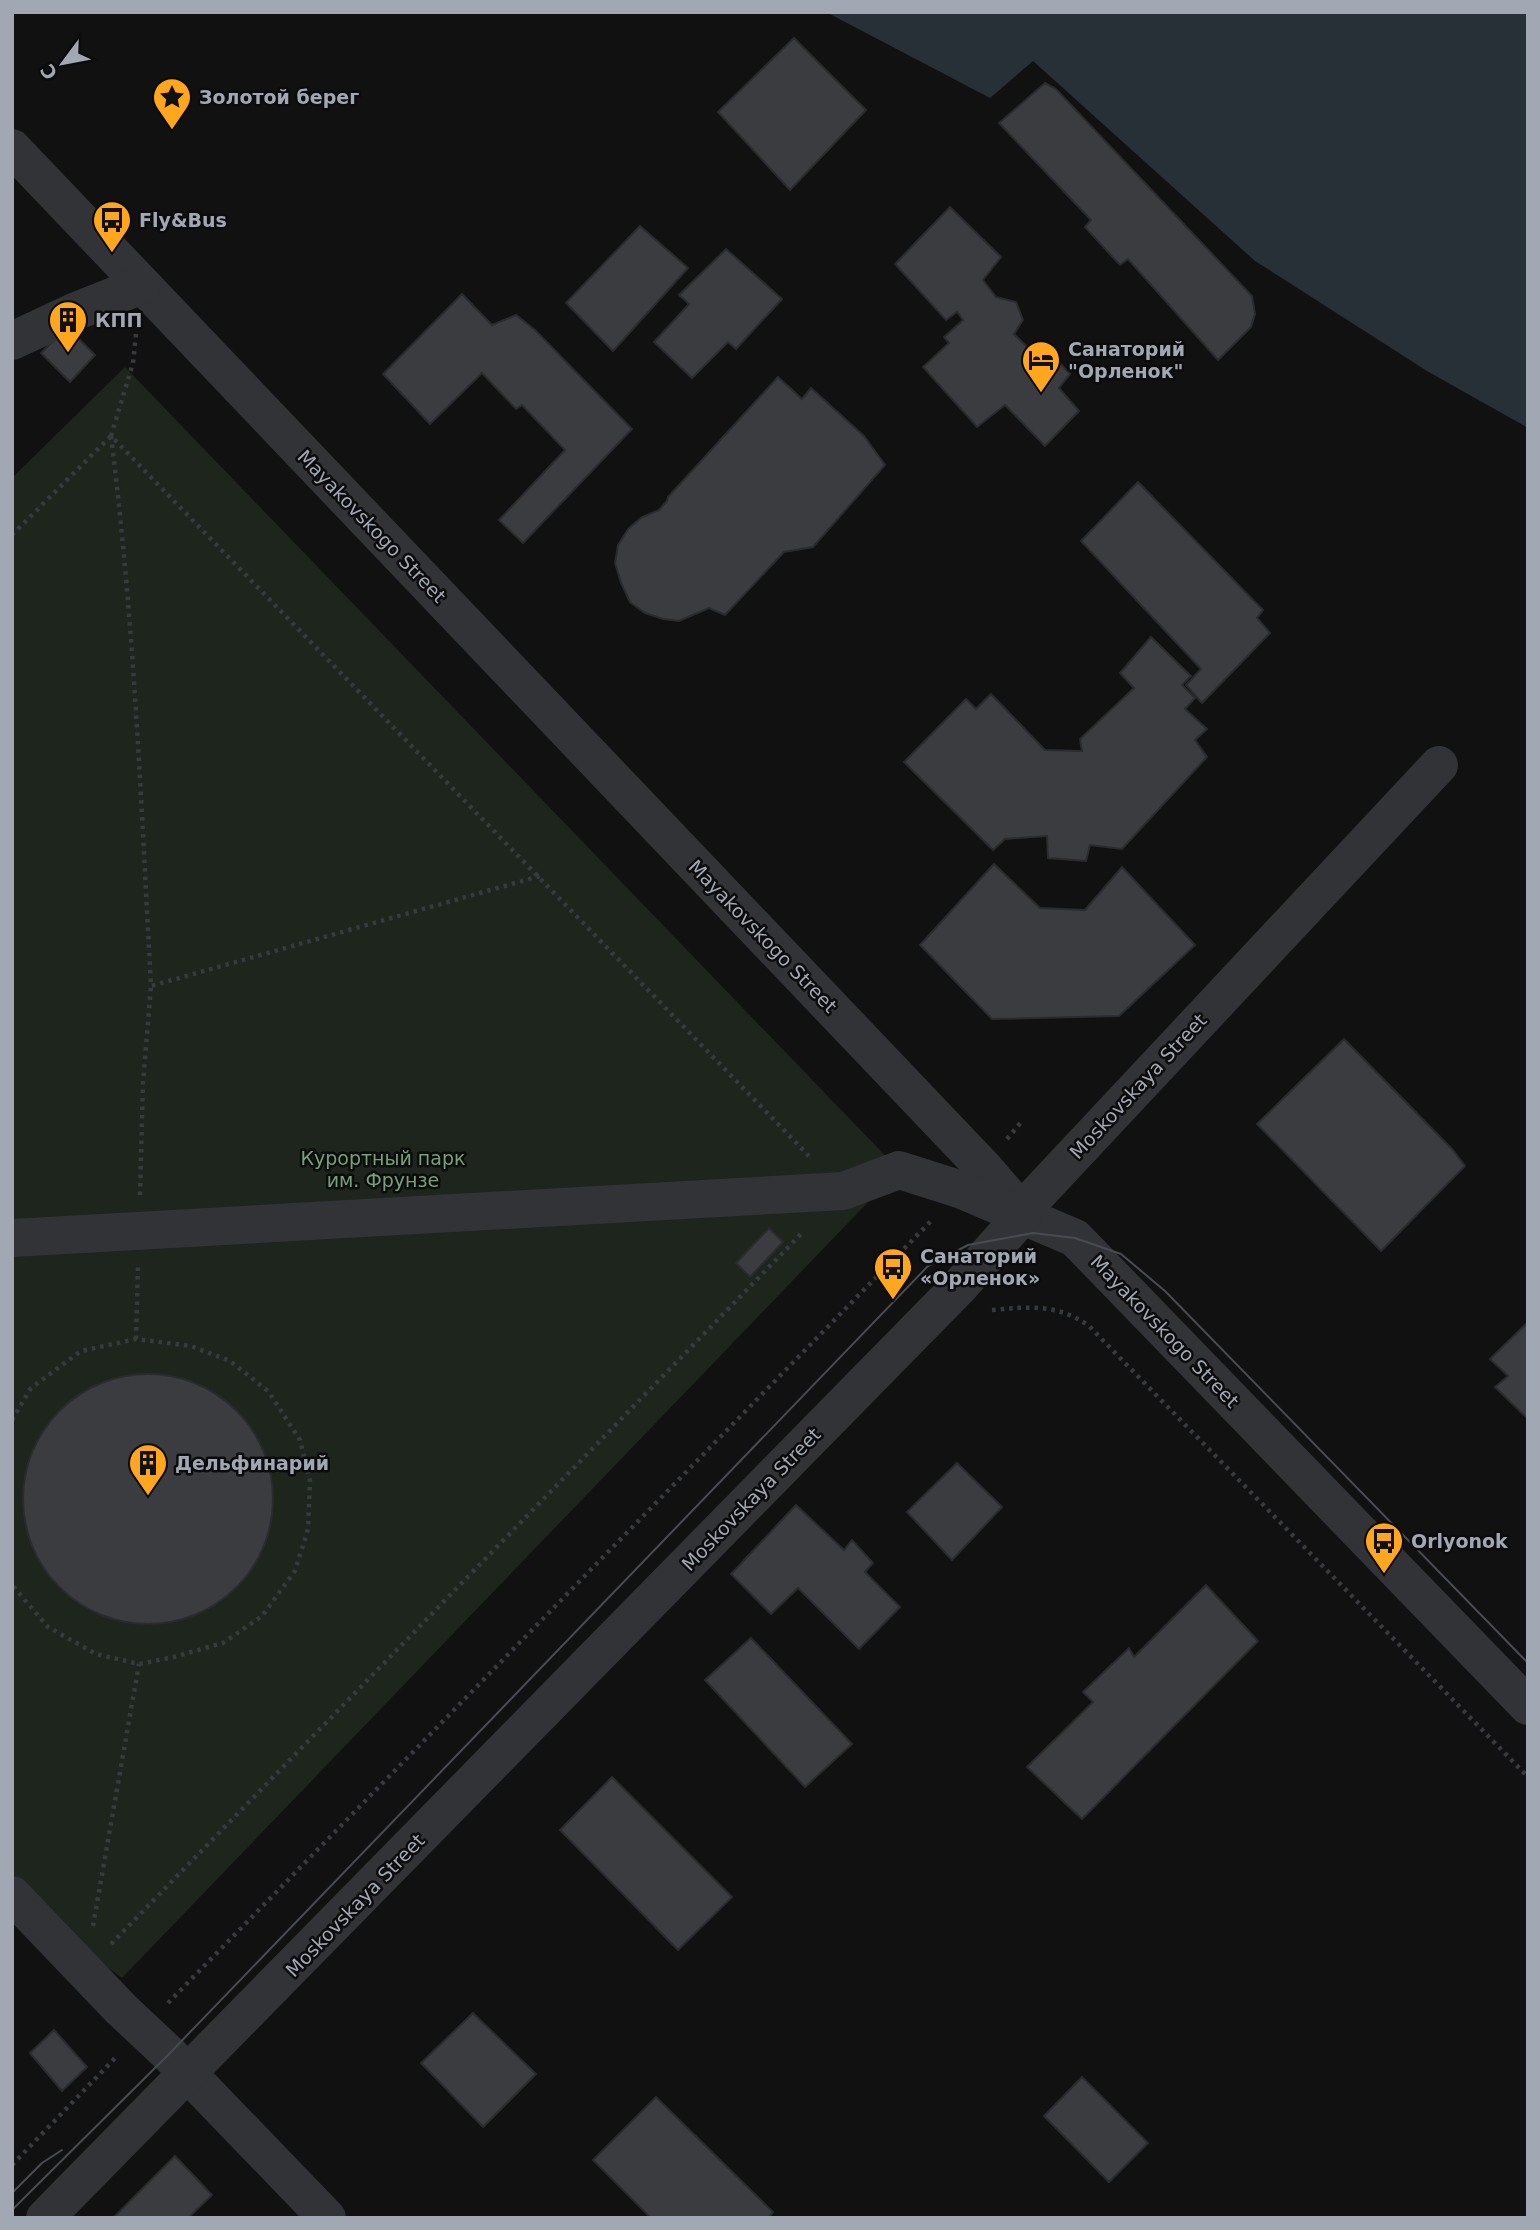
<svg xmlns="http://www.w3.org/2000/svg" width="1540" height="2230" font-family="'DejaVu Sans',sans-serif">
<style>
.green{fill:#1d251d}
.water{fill:#263036}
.building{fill:#3a3c40;stroke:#2a2b2e;stroke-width:2}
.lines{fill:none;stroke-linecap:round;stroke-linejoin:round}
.path{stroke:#373a3e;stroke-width:4.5;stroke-dasharray:3.5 5;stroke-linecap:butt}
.minor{stroke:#313337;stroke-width:38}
.tram{stroke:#484b51;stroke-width:2}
.labels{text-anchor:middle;stroke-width:5;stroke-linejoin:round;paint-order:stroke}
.poi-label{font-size:19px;font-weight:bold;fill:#a1a8b4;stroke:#0c0c0d;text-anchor:start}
.street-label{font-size:19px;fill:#a1a8b4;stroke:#0c0c0d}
.park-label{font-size:19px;fill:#76a077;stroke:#0c0c0d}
</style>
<rect width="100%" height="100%" fill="#111112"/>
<path class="green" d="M125 367 899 1170 122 1978 12 1899V478Z"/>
<path class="water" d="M826 12H1528V428L1427 371 1255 261 1033 61 990 98Z"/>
<g class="building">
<path d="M794 38 866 110 790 190 718 112Z"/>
<path d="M1045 83 1056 89 1252 296 1255 314 1251 327 1218 360 1128 259 1120 265 1085 227 1091 220 999 123Z"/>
<path d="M950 207 1001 257 983 280 996 297 1016 302 1023 320 1014 334 1036 356 1045 347 1070 374 1059 388 1079 411 1045 446 1005 405 977 427 923 367 949 343 944 337 963 320 957 312 946 320 895 264Z"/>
<path d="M640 226 688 268 613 351 566 303Z"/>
<path d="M726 249 782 299 736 349 728 342 692 378 654 342 689 304 679 295Z"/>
<path d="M462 294 492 325 516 315 535 330 632 429 523 543 499 520 565 450 522 405 516 409 482 373 430 424 383 374Z"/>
<path d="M67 327 95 355 70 382 41 353Z"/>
<path d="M778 377 802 399 811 388 864 436 885 465 813 547 784 552 725 615 709 608 679 621 663 619 645 613 630 602 621 583 615 563 618 545 629 528 642 517 659 510 667 501 668 497Z"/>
<path d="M1138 482 1263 610 1257 618 1270 633 1202 703 1186 685 1201 669 1081 541Z"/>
<path d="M1151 637 1191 676 1182 685 1195 698 1185 709 1207 729 1195 740 1207 757 1122 849 1090 845 1086 861 1048 858 1047 836 1005 839 993 850 904 762 966 699 976 709 991 694 1045 750 1082 751 1080 739 1134 688 1120 673Z"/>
<path d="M994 864 1040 908 1085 910 1122 867 1195 945 1119 1016 992 1019 920 945Z"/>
<path d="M1344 1039 1452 1149 1465 1166 1381 1251 1257 1124Z"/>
<path d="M769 1228 783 1242 750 1277 736 1263Z"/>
<path d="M1528 1322V1419L1495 1387 1508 1376 1490 1359Z"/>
<circle cx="148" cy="1499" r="125"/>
<path d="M957 1463 1002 1507 952 1560 907 1512Z"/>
<path d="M796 1505 844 1550 852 1540 873 1563 865 1572 900 1607 859 1649 798 1588 771 1614 731 1574Z"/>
<path d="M1206 1585 1258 1641 1082 1819 1027 1767 1093 1702 1083 1692 1129 1648 1134 1657Z"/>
<path d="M751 1638 852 1744 805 1787 705 1680Z"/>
<path d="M612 1777 732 1897 678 1950 560 1830Z"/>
<path d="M473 2013 536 2074 483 2127 421 2063Z"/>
<path d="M54 2030 87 2067 62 2091 30 2053Z"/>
<path d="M1082 2077 1148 2143 1109 2182 1044 2116Z"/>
<path d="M656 2097 773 2212 768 2218H651L593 2160Z"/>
<path d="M175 2156 212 2195 188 2218H113Z"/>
</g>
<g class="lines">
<g class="path">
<path d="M136 334 133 363 111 436 809 1156"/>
<path d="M111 436C134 619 141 802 151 986L540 876"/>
<path d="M12 535 111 436"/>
<path d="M1007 1139 1022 1121"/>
<path d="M140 1195 143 1083 151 986"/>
<path d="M992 1310C1028 1307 1057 1303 1089 1326L1528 1777"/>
<path d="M136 1339 138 1266"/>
<path d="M12 1420 31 1388 81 1351 136 1339 191 1346 230 1361 268 1391 300 1440 310 1481 308 1529 295 1571 262 1616 223 1643 174 1657 139 1664 96 1654 48 1627 12 1585"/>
<path d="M93 1926 139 1664"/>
<path d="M111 1944 802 1233"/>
<path d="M168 2003 932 1220"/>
<path d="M12 2165 118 2055"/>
</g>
<g class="minor">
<path d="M12 148 983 1167 1020 1210"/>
<path d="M12 341 74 312 142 285"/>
<path d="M12 1238 843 1191 899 1170 962 1190 1075 1238 1528 1706"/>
<path d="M12 1895 121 2009 169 2054 327 2218"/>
<path d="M45 2218 958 1288 1024 1214 1029 1203 1439 765"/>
</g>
<g class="tram">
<path d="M12 2193 42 2163 62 2150"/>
<path d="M12 2210 169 2054 928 1266 968 1245 1033 1233 1075 1238 1121 1254 1165 1291 1528 1663"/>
</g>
</g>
<defs>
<symbol id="sight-pin" viewBox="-11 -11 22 30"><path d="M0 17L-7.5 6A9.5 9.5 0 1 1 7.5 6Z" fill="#fda61e" stroke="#0c0c0d"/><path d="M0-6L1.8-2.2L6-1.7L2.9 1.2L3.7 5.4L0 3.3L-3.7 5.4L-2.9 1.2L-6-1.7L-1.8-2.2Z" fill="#111"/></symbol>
<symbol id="bus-pin" viewBox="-11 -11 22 30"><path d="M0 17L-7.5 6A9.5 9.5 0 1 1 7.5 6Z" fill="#fda61e" stroke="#0c0c0d"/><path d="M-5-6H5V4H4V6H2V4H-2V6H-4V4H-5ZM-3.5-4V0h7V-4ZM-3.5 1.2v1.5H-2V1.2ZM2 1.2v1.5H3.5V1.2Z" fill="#111"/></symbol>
<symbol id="building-pin" viewBox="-11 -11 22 30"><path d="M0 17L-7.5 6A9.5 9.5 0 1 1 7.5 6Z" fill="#fda61e" stroke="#0c0c0d"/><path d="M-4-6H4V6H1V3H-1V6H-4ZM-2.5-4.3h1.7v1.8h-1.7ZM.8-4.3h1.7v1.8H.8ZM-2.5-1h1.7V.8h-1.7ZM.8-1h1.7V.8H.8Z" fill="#111"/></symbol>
<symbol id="hotel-pin" viewBox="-11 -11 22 30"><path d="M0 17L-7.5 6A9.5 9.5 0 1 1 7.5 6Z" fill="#fda61e" stroke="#0c0c0d"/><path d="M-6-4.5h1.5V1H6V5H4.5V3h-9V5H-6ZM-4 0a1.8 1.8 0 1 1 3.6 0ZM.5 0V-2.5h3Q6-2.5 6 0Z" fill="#111"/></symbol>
</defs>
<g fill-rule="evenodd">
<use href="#sight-pin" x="150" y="75" width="44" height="60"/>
<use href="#bus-pin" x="90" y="198" width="44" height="60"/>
<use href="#building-pin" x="46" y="298" width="44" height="60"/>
<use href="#hotel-pin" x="1019" y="338" width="44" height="60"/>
<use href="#bus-pin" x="871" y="1245" width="44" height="60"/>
<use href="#building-pin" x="126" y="1441" width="44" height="60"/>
<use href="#bus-pin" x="1362" y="1519" width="44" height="60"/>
</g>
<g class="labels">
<g class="poi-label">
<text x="199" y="104">Золотой берег</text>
<text x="139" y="227">Fly&amp;Bus</text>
<text x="95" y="327">КПП</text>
<text x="1068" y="356">Санаторий<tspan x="1068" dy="22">"Орленок"</tspan></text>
<text x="920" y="1263">Санаторий<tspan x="920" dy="22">«Орленок»</tspan></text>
<text x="175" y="1470">Дельфинарий</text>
<text x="1411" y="1548">Orlyonok</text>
</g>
<g class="street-label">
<text transform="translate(372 526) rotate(46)" y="7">Mayakovskogo Street</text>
<text transform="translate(763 936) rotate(46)" y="7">Mayakovskogo Street</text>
<text transform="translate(1138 1086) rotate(-47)" y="7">Moskovskaya Street</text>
<text transform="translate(1165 1331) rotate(46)" y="7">Mayakovskogo Street</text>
<text transform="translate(751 1499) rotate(-46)" y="7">Moskovskaya Street</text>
<text transform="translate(355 1905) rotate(-46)" y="7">Moskovskaya Street</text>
</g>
<g class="park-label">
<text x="383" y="1165">Курортный парк<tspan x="383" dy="22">им. Фрунзе</tspan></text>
</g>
</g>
<rect width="1540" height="2230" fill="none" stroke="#a1a8b4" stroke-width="28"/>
<g transform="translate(63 63) rotate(238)" stroke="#0c0c0d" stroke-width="5" paint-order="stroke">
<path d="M0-5L12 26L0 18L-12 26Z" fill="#a1a8b4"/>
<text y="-10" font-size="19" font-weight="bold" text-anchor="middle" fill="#a1a8b4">С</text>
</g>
</svg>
